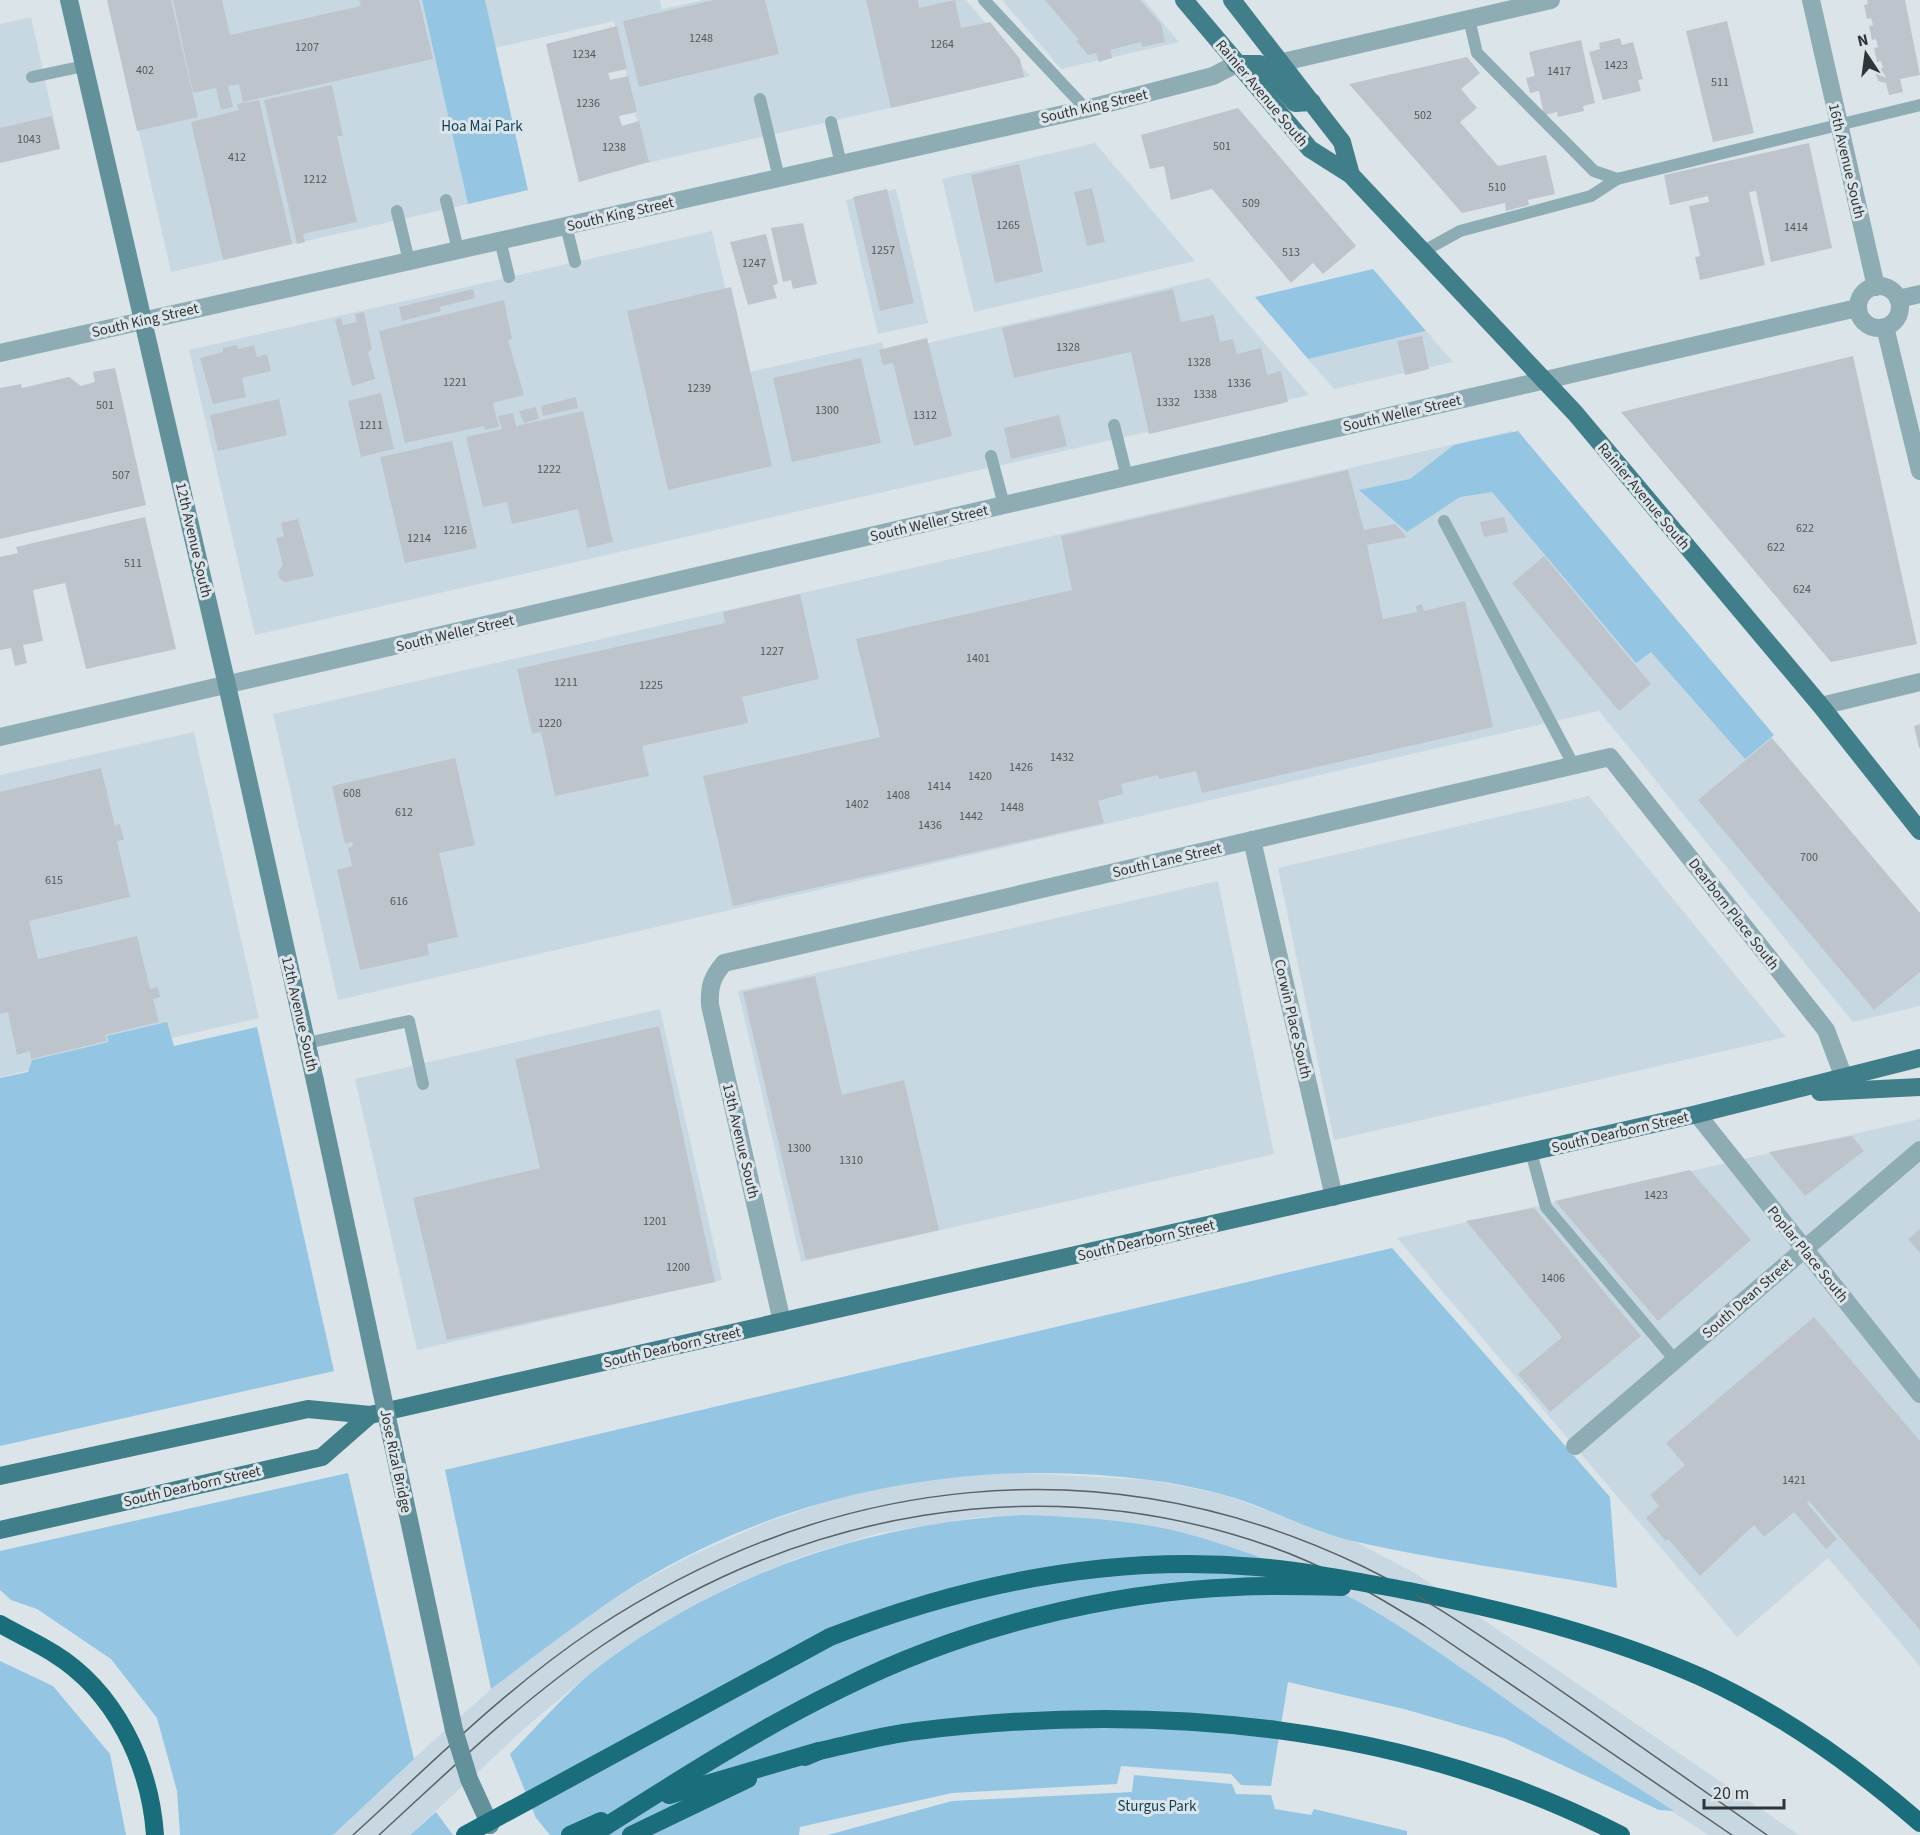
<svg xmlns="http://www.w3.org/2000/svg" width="1920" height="1835" font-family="'Source Sans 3',sans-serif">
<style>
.built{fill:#c8d8e2}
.green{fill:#94c6e3}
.building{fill:#bec4cb}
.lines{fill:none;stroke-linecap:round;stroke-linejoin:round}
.lane{stroke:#8dacb3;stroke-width:12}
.street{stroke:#8dacb3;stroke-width:18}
.secondary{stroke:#62919b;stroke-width:18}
.primary{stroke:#407e8a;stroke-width:18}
.highway{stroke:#1a6d7b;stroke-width:18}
.tram{stroke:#5b6063;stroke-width:1.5}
.secondary-bridge{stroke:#62919b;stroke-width:18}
.highway-bridge{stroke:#1a6d7b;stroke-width:18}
.labels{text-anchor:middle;stroke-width:6;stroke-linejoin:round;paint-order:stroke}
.number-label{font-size:12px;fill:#54595c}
.street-label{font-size:15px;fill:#313537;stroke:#dbe4e9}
.park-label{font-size:15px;fill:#0d3f56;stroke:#dbe4e9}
</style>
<rect width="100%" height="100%" fill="#dbe4e9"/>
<g class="built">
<path d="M109 0H422L468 204 171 272Z"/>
<path d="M485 0H660L662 9 703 0H966L1030 76 647 163 614 21 495 48Z"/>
<path d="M1002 0H1144L1179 42 1061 69Z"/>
<path d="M31 17 60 147 0 160V24Z"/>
<path d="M1095 143 1195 261 974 312 942 179Z"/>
<path d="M896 189 928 323 878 334 846 200Z"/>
<path d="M712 231 745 373 882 342 885 353 1209 278 1309 395 255 635 189 350Z"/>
<path d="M1426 331 1453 362 1334 389 1308 359Z"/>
<path d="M1512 431 1920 914V1006L1853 1022 1599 711 338 1000 273 714Z"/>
<path d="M194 732 259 1018 0 1077V775Z"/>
<path d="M1589 796 1786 1037 1334 1140 1278 868Z"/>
<path d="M1218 881 1274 1154 801 1262 738 991Z"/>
<path d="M660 1009 722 1280 417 1350 355 1079Z"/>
<path d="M1920 1119V1666L1828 1558 1737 1637 1397 1238Z"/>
<path d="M1009 1472 1151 1480 1221 1494 1354 1541 1415 1573 1799 1835H1708L1545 1727 1192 1535 1103 1521 1023 1515 980 1517 880 1533 803 1556 731 1586 669 1620 599 1666 526 1727 410 1835H329L491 1689 580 1621 640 1583 690 1556 765 1523 825 1502 884 1487 942 1477Z"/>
</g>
<g class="green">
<path d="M422 0H485L528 190 468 204Z"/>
<path d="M1373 269 1426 331 1308 359 1255 297Z"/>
<path d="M1518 431 1774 735 1745 759 1651 652 1636 663 1492 492 1460 497 1407 532 1359 490 1410 479 1454 445Z"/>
<path d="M167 1022 174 1046 257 1027 334 1371 0 1446V1078L28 1072 32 1060 109 1042 107 1036Z"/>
<path d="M1392 1248 1610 1497 1617 1588C1530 1572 1442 1561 1357 1542 1310 1532 1267 1506 1221 1494 1198 1488 1173 1483 1150 1480 972 1457 791 1490 637 1584 586 1616 539 1653 491 1689L445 1470Z"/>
<path d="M348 1473 414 1759 333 1835H180L177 1791 157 1718 111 1659 37 1609 11 1600 0 1590V1551Z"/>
<path d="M1023 1515C1079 1517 1140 1520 1195 1536 1251 1552 1308 1574 1359 1602 1424 1639 1483 1684 1544 1726 1587 1756 1631 1783 1674 1811L1659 1810 1504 1738 1404 1709 1288 1682 1271 1786 1241 1785 1231 1774 1121 1766 1117 1784 952 1793 800 1827 799 1835H550L536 1818 510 1754C538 1726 570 1688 601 1665 724 1573 871 1522 1023 1515Z"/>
<path d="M0 1661 53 1686 110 1754 126 1835H0Z"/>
<path d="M1134 1775 1232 1784 1236 1794 1271 1795 1275 1809 1311 1815 1314 1809 1407 1831V1835H828L952 1801 1132 1792Z"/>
<path d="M436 1812 453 1835H410Z"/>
</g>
<g class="building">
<path d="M107 0H171L198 117 137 131Z"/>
<path d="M173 0H222L230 35 361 6 359 0H419L433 59 243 102 239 84 228 86 233 107 221 110 216 88 193 93Z"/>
<path d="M714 0H765L779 54 639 87 623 21Z"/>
<path d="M866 0H918L919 8 955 0 961 28 990 22 1020 59 1024 77 891 108Z"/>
<path d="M1045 0H1140L1161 24 1165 42 1142 47 1141 42 1110 50 1112 58 1099 62 1096 53 1088 55 1076 41 1079 40Z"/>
<path d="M1867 0H1905L1920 75 1900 79 1903 92 1889 95 1886 83 1878 81 1875 71 1883 68 1881 61 1877 62 1874 48 1878 47 1876 39 1872 40 1869 26 1873 25 1871 18 1867 19 1864 5 1868 4Z"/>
<path d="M1727 21 1754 133 1713 142 1686 31Z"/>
<path d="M617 26 627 69 608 73 610 80 628 76 637 112 619 116 622 126 639 121 649 162 579 182 546 44Z"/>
<path d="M1620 38 1622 45 1633 42 1643 79 1638 80 1641 91 1603 100 1589 52 1600 49 1599 43Z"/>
<path d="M1581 40 1595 103 1583 106 1584 111 1558 117 1557 112 1544 115 1539 91 1530 93 1526 78 1535 76 1529 52Z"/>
<path d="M1467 57 1480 73 1461 89 1477 108 1460 122 1498 166 1546 155 1555 194 1528 200 1529 205 1506 211 1505 203 1462 213 1349 84Z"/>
<path d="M332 85 343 136H337L357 222 303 234 305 242 297 244 264 100Z"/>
<path d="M259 100 292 244 223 260 191 122 239 110 237 104Z"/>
<path d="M1238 108 1356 246 1323 274 1313 263 1291 283 1212 189 1171 200 1164 166 1150 169 1141 135Z"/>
<path d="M52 116 60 149 0 163V128Z"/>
<path d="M1809 143 1832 248 1771 262 1756 191 1749 192 1765 265 1700 280 1695 257 1700 256 1689 206 1709 202 1708 196 1670 205 1664 175Z"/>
<path d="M1019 164 1043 272 995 283 971 175Z"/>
<path d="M1092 188 1105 242 1087 246 1074 192Z"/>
<path d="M887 189 914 303 880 311 853 197Z"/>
<path d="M803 223 817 284 793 289 791 280 783 282 771 228Z"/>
<path d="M766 234 778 283 773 286 777 298 748 305 730 242Z"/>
<path d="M731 287 772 466 668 490 627 311Z"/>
<path d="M473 289 475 298 440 307 441 311 402 321 399 307Z"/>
<path d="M1173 289 1181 322 1214 315 1220 342 1233 339 1237 354 1261 348 1267 375 1281 371 1288 402 1149 434 1131 352 1014 378 1002 328Z"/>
<path d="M504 300 512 339 508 340 524 395 493 403 499 427 485 430 484 426 405 443 379 331Z"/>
<path d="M364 312 372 350 368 352 375 379 352 386 335 320 341 318 343 325 357 322 355 314Z"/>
<path d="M1422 336 1429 369 1405 375 1397 341Z"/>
<path d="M927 338 952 436 914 446 893 363 883 365 879 350Z"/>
<path d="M237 345 238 349 254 345 257 357 267 354 271 371 242 378 246 397 213 404 200 358 223 352V348Z"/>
<path d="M1853 356 1917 644 1831 662 1621 412Z"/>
<path d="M861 358 881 443 792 462 773 378Z"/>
<path d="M115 368 146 505 0 539V388L21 384 22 388 69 377 81 386 95 382 93 372Z"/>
<path d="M381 393 394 449 361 457 348 401Z"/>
<path d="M576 397 578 408 543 416 541 406Z"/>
<path d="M279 399 287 435 218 451 210 415Z"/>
<path d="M536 407 539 419 524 423 519 411Z"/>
<path d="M583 411 613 542 587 548 578 509 512 524 507 502 483 507 466 437 502 429 498 416 513 413 516 426Z"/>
<path d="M1059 415 1067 446 1011 459 1004 428Z"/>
<path d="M452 441 477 548 405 563 380 457Z"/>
<path d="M1348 470 1364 530 1395 524 1407 537 1367 545 1383 619 1417 612 1416 606 1422 604 1424 611 1465 601 1493 727 1202 793 1196 771 1159 779 1158 775 1121 784 1123 794 1098 801 1104 823 733 906 703 776 880 737 856 639 1072 590 1061 536Z"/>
<path d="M145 517 176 649 86 669 65 583 33 590 43 641 23 645 27 663 15 666 11 648 0 650V557L18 553 16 547Z"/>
<path d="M1504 517 1508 532 1484 537 1480 522Z"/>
<path d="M298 519 314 576 285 582 279 578 278 572 283 565 276 538 284 536 281 523Z"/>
<path d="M1544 556 1651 684 1619 711 1512 583Z"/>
<path d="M800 594 819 679 742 697 748 723 642 746 649 776 555 796 541 732 532 734 517 669 725 623 723 612Z"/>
<path d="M1920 724V748H1919L1914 726Z"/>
<path d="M1772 738 1920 913V972L1874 1010 1698 800Z"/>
<path d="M455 758 475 845 439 853 458 937 427 944 429 955 360 970 337 870 352 866 348 848 353 846 352 842 345 844 332 786Z"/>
<path d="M101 768 115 826 120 824 124 840 117 841 130 897 29 921 38 959 137 936 150 989 158 987 160 997 153 999 159 1022 105 1035 107 1041 31 1059 30 1051 17 1055 8 1012 0 1014V792Z"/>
<path d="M815 976 842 1095 904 1080 939 1230 806 1260 743 992Z"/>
<path d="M659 1026 715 1282 447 1340 413 1198 540 1168 515 1059Z"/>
<path d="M1852 1136 1864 1151 1805 1196 1769 1152Z"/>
<path d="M1690 1170 1751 1240 1658 1321 1555 1201Z"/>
<path d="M1534 1208 1641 1336 1550 1412 1518 1374 1562 1337 1466 1221Z"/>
<path d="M1920 1229V1253L1908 1239Z"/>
<path d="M1814 1317 1920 1441V1630L1809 1501 1807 1503 1837 1539 1826 1549 1794 1512 1764 1537 1754 1525 1700 1576 1668 1539 1666 1541 1646 1518 1659 1506 1650 1495 1685 1465 1666 1443Z"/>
</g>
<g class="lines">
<g class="lane">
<path d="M984 0 1086 109"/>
<path d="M1469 19 1477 53 1594 171 1617 179 1920 105"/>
<path d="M32 77 84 66"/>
<path d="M760 99 779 178"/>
<path d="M831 122 841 164"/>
<path d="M446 200 458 250"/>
<path d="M397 211 409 261"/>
<path d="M566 226 575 262"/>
<path d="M500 240 509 277"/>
<path d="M1424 251 1460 231 1591 196 1617 179"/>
<path d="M1114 425 1127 477"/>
<path d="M991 456 1004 505"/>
<path d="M1444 521 1574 766"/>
<path d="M307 1043 409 1021 423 1084"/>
<path d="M1531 1152 1546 1207 1675 1360"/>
</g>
<g class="street">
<path d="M1811 0 1876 287"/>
<path d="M1283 62 1551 0"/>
<circle cx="1879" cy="307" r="21"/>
<path d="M1898 299 1920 294"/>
<path d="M1885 327 1920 471"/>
<path d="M0 353 1086 109 1213 76 1236 64"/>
<path d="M1821 706 1920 682"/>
<path d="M0 737 1857 308"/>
<path d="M1252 840 1334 1197"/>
<path d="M1697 1114 1920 1394"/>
<path d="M782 1322 710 1005C709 986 712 977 724 963L1610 757 1826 1030 1844 1078"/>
<path d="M1575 1446 1920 1150"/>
</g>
<path class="secondary" d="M69 0 227 685 315 1081"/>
<g class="primary">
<path d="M1184 0 1310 149 1351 175 1575 413 1821 706 1920 831"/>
<path d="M1232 0 1342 142 1351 175"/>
<path d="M1236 64H1260L1295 103 1312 102"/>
<path d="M1820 1092 1920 1087"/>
<path d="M0 1476 308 1409 370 1415 1697 1114 1920 1058"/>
<path d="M0 1530 322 1457 370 1415"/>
</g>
<g class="highway">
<path d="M1409 1591C1509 1611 1608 1636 1701 1677 1780 1713 1855 1766 1920 1823"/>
<path d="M0 1624C17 1634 36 1642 53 1653 115 1691 150 1764 155 1835"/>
<path d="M805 1757 819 1751C851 1744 884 1735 917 1731 1155 1701 1406 1724 1621 1835"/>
<path d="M631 1835 748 1779"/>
</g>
<g class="tram">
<path d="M353 1835C430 1765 506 1688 593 1630 831 1473 1103 1442 1362 1566 1420 1594 1475 1632 1528 1668 1608 1723 1687 1779 1767 1835"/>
<path d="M379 1835C451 1769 522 1700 603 1645 800 1511 1041 1466 1269 1546 1324 1565 1376 1595 1425 1626L1732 1835"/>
</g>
<path class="secondary-bridge" d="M315 1081 454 1730 469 1779 490 1825"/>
<g class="highway-bridge">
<path d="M669 1795 819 1751"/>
<path d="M465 1835 830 1637C965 1584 1111 1554 1257 1567 1308 1571 1359 1582 1409 1591"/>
<path d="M570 1835 601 1821"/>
<path d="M592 1835C674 1783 756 1730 843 1688 961 1629 1105 1592 1237 1587 1272 1585 1307 1586 1342 1587"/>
</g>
</g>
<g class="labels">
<g class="number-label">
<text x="701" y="42">1248</text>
<text x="942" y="48">1264</text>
<text x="307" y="51">1207</text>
<text x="584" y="58">1234</text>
<text x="1616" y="69">1423</text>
<text x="145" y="74">402</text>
<text x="1559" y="75">1417</text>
<text x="1720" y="86">511</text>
<text x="588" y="107">1236</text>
<text x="1423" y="119">502</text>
<text x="29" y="143">1043</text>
<text x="1222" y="150">501</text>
<text x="614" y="151">1238</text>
<text x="237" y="161">412</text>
<text x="315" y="183">1212</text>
<text x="1497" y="191">510</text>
<text x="1251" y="207">509</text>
<text x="1008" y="229">1265</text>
<text x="1796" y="231">1414</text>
<text x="883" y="254">1257</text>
<text x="1291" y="256">513</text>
<text x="754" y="267">1247</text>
<text x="1068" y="351">1328</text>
<text x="1199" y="366">1328</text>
<text x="455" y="386">1221</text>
<text x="1239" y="387">1336</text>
<text x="699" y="392">1239</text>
<text x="1205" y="398">1338</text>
<text x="1168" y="406">1332</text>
<text x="105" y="409">501</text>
<text x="827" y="414">1300</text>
<text x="925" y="419">1312</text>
<text x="371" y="429">1211</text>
<text x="549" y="473">1222</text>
<text x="121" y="479">507</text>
<text x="1805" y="532">622</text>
<text x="455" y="534">1216</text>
<text x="419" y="542">1214</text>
<text x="1776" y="551">622</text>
<text x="133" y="567">511</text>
<text x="1802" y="593">624</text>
<text x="772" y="655">1227</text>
<text x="978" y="662">1401</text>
<text x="566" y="686">1211</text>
<text x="651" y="689">1225</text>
<text x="550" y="727">1220</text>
<text x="1062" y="761">1432</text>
<text x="1021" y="771">1426</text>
<text x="980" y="780">1420</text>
<text x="939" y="790">1414</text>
<text x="352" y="797">608</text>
<text x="898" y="799">1408</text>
<text x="857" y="808">1402</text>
<text x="1012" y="811">1448</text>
<text x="404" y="816">612</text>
<text x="971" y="820">1442</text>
<text x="930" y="829">1436</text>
<text x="1809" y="861">700</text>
<text x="54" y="884">615</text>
<text x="399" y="905">616</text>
<text x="799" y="1152">1300</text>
<text x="851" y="1164">1310</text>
<text x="1656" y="1199">1423</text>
<text x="655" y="1225">1201</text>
<text x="678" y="1271">1200</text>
<text x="1553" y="1282">1406</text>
<text x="1794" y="1484">1421</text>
</g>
<g class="street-label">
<text transform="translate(1262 93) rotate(50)" y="5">Rainier Avenue South</text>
<text transform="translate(1094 106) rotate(-13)" y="5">South King Street</text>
<text transform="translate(1847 161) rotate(77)" y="5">16th Avenue South</text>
<text transform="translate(620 214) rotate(-13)" y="5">South King Street</text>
<text transform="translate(145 320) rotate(-13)" y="5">South King Street</text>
<text transform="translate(1402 413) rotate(-13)" y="5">South Weller Street</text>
<text transform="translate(1644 496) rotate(50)" y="5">Rainier Avenue South</text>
<text transform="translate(929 523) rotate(-13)" y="5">South Weller Street</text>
<text transform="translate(194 540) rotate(77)" y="5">12th Avenue South</text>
<text transform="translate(455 633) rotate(-13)" y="5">South Weller Street</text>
<text transform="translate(1167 860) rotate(-13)" y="5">South Lane Street</text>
<text transform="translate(1734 914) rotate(52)" y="5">Dearborn Place South</text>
<text transform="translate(300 1014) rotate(77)" y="5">12th Avenue South</text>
<text transform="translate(1293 1019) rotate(77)" y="5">Corwin Place South</text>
<text transform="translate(1620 1132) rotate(-13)" y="5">South Dearborn Street</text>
<text transform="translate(741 1141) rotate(77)" y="5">13th Avenue South</text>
<text transform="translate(1146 1240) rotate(-13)" y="5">South Dearborn Street</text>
<text transform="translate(1808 1254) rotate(51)" y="5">Poplar Place South</text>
<text transform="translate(1747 1298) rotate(-41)" y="5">South Dean Street</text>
<text transform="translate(672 1347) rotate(-13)" y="5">South Dearborn Street</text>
<text transform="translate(396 1461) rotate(78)" y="5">Jose Rizal Bridge</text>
<text transform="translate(192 1486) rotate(-13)" y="5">South Dearborn Street</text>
</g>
<g class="park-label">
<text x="482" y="131">Hoa Mai Park</text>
<text x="1157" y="1811">Sturgus Park</text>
</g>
</g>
<g transform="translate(1866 54) rotate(347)" stroke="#dbe4e9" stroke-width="4.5" paint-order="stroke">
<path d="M0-4.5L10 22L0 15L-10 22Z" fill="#313537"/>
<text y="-9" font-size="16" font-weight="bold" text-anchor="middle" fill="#313537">N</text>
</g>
<path d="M1704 1799v9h80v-9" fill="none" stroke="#313537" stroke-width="3"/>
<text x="1713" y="1799" font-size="18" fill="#313537" stroke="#dbe4e9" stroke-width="4.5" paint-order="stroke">20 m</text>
</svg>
